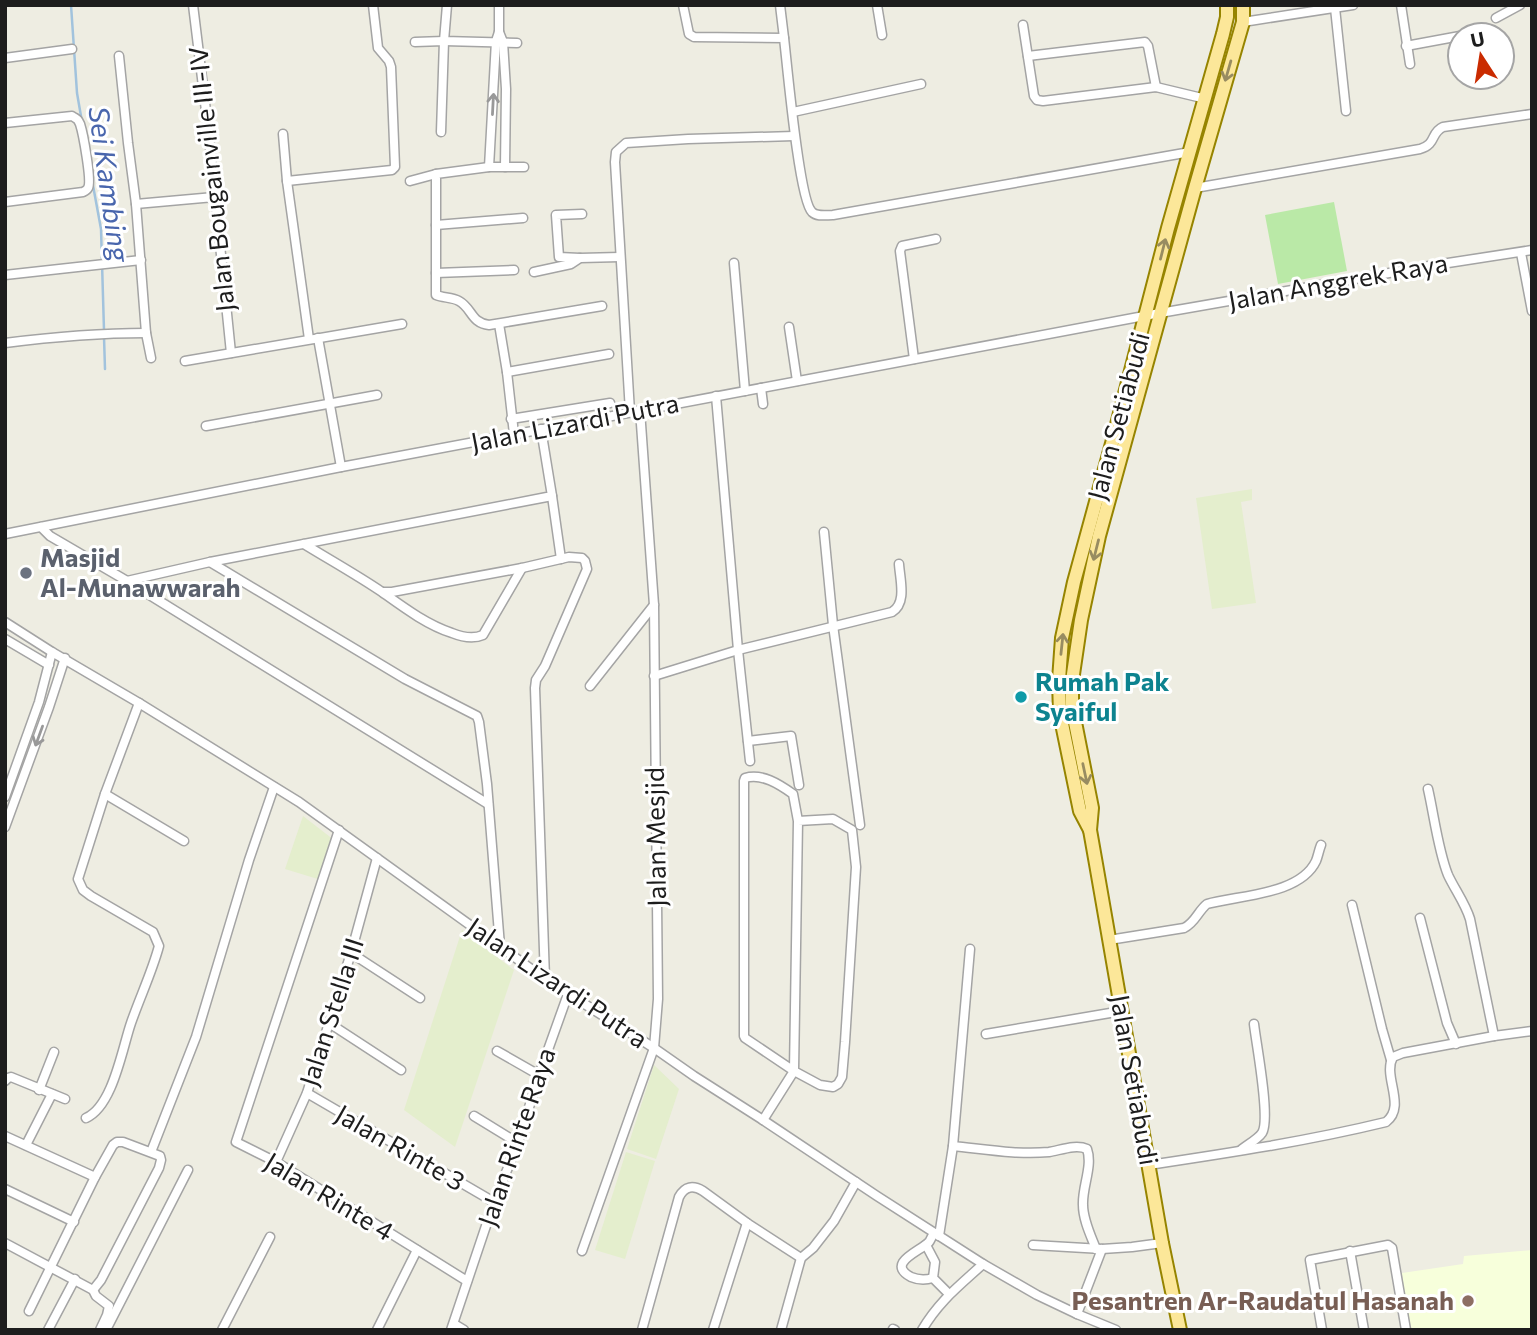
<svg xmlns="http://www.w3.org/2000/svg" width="1537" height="1335" font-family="Commissioner,sans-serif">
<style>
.education{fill:#f7ffdb}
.farmland{fill:#e4eecd}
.grass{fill:#bae9a7}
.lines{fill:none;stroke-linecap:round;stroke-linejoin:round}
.stream{stroke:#a2c3dd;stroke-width:2.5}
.minor-casing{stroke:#a4a4a4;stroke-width:11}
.primary-casing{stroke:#968400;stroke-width:16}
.minor{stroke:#fff;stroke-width:8}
.primary{stroke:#fce799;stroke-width:12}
.oneway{stroke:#988c61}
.oneway2{stroke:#999}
.worship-dot{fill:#6b7280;stroke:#fff;stroke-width:2.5}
.culture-dot{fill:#0f9aa8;stroke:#fff;stroke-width:2.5}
.education-dot{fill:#8d6e63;stroke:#fff;stroke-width:2.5}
.labels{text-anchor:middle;stroke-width:6;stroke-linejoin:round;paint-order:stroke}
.street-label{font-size:26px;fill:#1d1d1d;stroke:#fff}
.worship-label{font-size:26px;font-weight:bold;fill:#5b616d;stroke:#fff;text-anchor:start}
.culture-label{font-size:26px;font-weight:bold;fill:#0d838f;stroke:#fff;text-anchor:start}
.education-label{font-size:26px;font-weight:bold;fill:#785e54;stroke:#fff;text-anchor:end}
.water-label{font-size:28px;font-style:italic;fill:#4966ad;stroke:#fff}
</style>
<rect width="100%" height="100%" fill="#eeede2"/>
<path class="education" d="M1532 1250V1330H1409L1402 1273 1463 1264 1464 1256Z"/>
<g class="farmland">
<path d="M1252 489V500L1241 502 1256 603 1212 609 1196 498Z"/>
<path d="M303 816 334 840 321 880 285 869Z"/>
<path d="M462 930 514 970 455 1147 404 1110Z"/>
<path d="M654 1065 679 1089 656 1159 627 1149Z"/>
<path d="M626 1152 655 1161 625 1259 595 1250Z"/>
</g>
<path class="grass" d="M1334 202 1347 271 1278 284 1265 215Z"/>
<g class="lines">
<g class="stream">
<path d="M71 5 77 93 82 122"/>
<path d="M92 180 101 229 104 330"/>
<path d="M104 337 105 369"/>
</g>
<defs>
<g id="minor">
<path d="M193 5 208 127 231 353"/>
<path d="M447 5 444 41 517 43"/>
<path d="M683 5 689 34 694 37 784 38C787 63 799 200 812 212 817 217 826 215 833 215L1190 152"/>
<path d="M780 5 784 38"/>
<path d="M877 5 882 35"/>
<path d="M1401 5 1410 64"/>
<path d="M1335 8 1346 111"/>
<path d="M1496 18 1520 5"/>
<path d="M1243 22 1353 5"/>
<path d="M1023 25 1034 96 1037 100 1043 101 1156 87 1206 99"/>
<path d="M499 32 503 42 506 89 505 167"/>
<path d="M415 42 444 41 441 132"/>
<path d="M1406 46 1460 36"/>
<path d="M119 56 128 143 136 204 146 333 151 358"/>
<path d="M1028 56 1145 42 1148 46 1156 87"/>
<path d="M5 58 72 49"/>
<path d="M793 112 921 84"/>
<path d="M5 123 72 116C78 120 77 118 80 124 83 133 92 181 88 188 87 190 85 191 83 192L5 202"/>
<path d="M283 134 287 181 309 339"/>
<path d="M489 167 496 41 499 32V5"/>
<path d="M524 167H489L436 174V295C443 298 452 297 459 301 472 308 471 323 489 325L602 306"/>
<path d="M287 181 392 170 395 167 391 67 389 61 378 48 373 5"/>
<path d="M410 181 436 174"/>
<path d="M1195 188 1420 149C1437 144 1430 133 1443 127L1532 114"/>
<path d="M136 204 214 197"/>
<path d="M436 225 523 218"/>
<path d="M1521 253 1532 311"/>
<path d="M580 258 559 257 556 215 582 214"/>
<path d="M734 263 745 391"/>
<path d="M534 272 571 264 580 258 620 257"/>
<path d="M436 273 514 270"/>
<path d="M5 275 141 260"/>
<path d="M499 324 507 372 514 434"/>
<path d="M789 327 797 381"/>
<path d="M318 338 341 467"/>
<path d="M5 343C52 337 99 333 146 333"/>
<path d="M914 359 900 251 902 246 936 239"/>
<path d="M185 361 402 324"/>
<path d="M507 372 609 354"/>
<path d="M761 388 763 404"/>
<path d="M716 396 738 650 750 761"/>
<path d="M630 412 615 162 616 152 626 143 688 139 794 136"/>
<path d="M511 419 610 403"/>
<path d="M206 426 377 395"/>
<path d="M552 496 561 559"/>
<path d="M41 527 50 536 127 581 488 804"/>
<path d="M824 532 833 625 860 825"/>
<path d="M5 534 341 467 1160 313 1435 265 1532 250"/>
<path d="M304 544C330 560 357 575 382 592 403 607 427 625 452 633 462 637 474 639 483 635L522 568"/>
<path d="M210 562 405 679 477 716 479 722 487 784 500 946"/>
<path d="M127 581 210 562 552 496 541 429"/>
<path d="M383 592H392L522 568 569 557 582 558 585 561 587 569 545 666 536 680 535 688 545 979"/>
<path d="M5 622 52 652 139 703 299 802 545 979 654 1048 694 1076 763 1120 877 1196 983 1264 1037 1295 1077 1314 1116 1330"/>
<path d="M5 639 49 665"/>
<path d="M654 676 738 650 892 612C907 603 900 580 899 564"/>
<path d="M590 686 654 605"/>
<path d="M748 741 791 736 799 785"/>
<path d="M1428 789C1434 815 1438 850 1448 875 1455 890 1465 903 1470 919L1494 1036"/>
<path d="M105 794 184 841"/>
<path d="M5 797 39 702 52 652"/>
<path d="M5 827 49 707 65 658"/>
<path d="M339 830 236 1142 276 1162 467 1281"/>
<path d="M1352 905 1382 1029 1391 1060"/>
<path d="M1420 918 1447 1023 1456 1044"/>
<path d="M1109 940 1184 928C1195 923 1198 911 1207 904 1239 895 1300 895 1316 861 1318 856 1319 850 1321 845"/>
<path d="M970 949 953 1146C984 1149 1017 1155 1049 1152 1061 1150 1076 1144 1087 1149 1093 1166 1082 1187 1083 1205 1083 1220 1091 1236 1096 1249"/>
<path d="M351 953 420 998"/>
<path d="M329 1023 401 1070"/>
<path d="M986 1034 1122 1011"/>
<path d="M497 1051 539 1075"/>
<path d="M5 1081 8 1078 11 1077 65 1099"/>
<path d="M39 1090 54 1052"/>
<path d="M307 1093 494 1202"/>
<path d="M474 1116 518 1143"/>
<path d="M86 1118C113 1106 122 1049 131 1023 140 997 152 972 159 946L153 932 91 896 83 890 78 879 105 794 139 703"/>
<path d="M763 1120 794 1071 798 821 793 794C779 784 762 773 745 778L744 781V1036L745 1038 794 1071 820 1085 833 1087 838 1084 842 1077 845 1042 856 867 852 830 833 819 798 821"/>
<path d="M5 1136 95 1177"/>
<path d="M26 1145 52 1094"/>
<path d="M1241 1150C1247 1145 1258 1139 1262 1133 1271 1119 1256 1043 1254 1024"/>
<path d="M151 1152 196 1037 249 860 274 787"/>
<path d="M276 1162 307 1093 351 953 377 858"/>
<path d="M1149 1165C1229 1153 1308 1141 1386 1122 1407 1106 1382 1076 1393 1057L1403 1053 1494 1036 1532 1031"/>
<path d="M5 1189 74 1222"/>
<path d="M939 1236 953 1146"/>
<path d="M5 1243 93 1290 96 1296 109 1306 107 1315 100 1330"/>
<path d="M926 1245 935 1262 933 1278 949 1294"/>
<path d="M1033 1245 1102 1249 1132 1247 1162 1243"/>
<path d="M582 1251 654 1048 658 999 654 605 640 410"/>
<path d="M1350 1251 1364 1330"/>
<path d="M933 1278C926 1280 918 1280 911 1277 885 1263 921 1251 929 1242 930 1241 933 1234 934 1233"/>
<path d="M29 1311 95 1177 113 1145 117 1142H123L160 1156 161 1160 159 1168 101 1280 93 1290"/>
<path d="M1077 1314 1102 1249"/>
<path d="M454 1324 464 1330"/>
<path d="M893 1329 895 1330"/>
<path d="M48 1330 75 1279"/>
<path d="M106 1330 188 1170"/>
<path d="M222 1330 270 1237"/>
<path d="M377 1330 417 1250"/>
<path d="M451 1330 494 1202 518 1143 539 1075 568 994"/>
<path d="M642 1330 679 1197C685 1186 693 1185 703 1191L747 1223 801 1258"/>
<path d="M713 1330 747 1223"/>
<path d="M781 1330 801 1258 813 1248 834 1221 856 1182"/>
<path d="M922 1330C939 1301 959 1286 983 1264"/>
<path d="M1322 1330 1310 1260 1388 1245 1392 1248 1406 1330"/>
</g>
<g id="primary">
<path d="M1090 830 1080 811 1060 714 1059 680 1062 638 1074 582 1114 436 1168 228 1223 34 1227 17V5"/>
<path d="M1180 1330 1162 1243 1096 864 1090 830 1092 808 1072 707V681L1081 620 1099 536 1195 188 1243 22V5"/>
</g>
</defs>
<use href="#minor" class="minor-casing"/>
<use href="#primary" class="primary-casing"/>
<use href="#minor" class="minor"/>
<use href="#primary" class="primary"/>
</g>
<defs><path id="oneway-shaft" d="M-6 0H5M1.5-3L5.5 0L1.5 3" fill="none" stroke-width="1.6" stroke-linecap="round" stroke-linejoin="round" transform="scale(1.75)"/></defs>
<g class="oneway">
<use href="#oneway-shaft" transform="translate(1228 71) rotate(106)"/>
<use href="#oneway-shaft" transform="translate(1163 249) rotate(-76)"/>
<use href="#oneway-shaft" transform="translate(1096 550) rotate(104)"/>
<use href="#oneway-shaft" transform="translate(1062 644) rotate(-84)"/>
<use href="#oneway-shaft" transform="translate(1085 774) rotate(78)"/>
</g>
<g class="oneway2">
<use href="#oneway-shaft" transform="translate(493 104) rotate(-87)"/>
<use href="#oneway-shaft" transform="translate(39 736) rotate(110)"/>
</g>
<circle class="worship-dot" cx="26" cy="573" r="7"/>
<circle class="culture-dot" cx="1021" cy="697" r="7"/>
<circle class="education-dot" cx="1468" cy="1301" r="7"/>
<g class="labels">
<g class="street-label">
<text transform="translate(212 179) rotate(-96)" y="9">Jalan Bougainville III-IV</text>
<text transform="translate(1338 282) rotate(-10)" y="9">Jalan Anggrek Raya</text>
<text transform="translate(1119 416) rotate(-75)" y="9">Jalan Setiabudi</text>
<text transform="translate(575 423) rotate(-11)" y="9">Jalan Lizardi Putra</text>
<text transform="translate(656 837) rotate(-91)" y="9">Jalan Mesjid</text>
<text transform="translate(557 983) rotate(34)" y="9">Jalan Lizardi Putra</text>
<text transform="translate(332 1012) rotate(-72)" y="9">Jalan Stella III</text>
<text transform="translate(1134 1080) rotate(80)" y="9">Jalan Setiabudi</text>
<text transform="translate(517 1137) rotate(-71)" y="9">Jalan Rinte Raya</text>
<text transform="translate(400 1148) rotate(30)" y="9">Jalan Rinte 3</text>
<text transform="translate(329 1197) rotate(31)" y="9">Jalan Rinte 4</text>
</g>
<g class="worship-label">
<text x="40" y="567">Masjid<tspan x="40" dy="30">Al-Munawwarah</tspan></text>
</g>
<g class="culture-label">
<text x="1035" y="691">Rumah Pak<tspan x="1035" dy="30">Syaiful</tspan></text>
</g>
<g class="education-label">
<text x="1454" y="1310">Pesantren Ar-Raudatul Hasanah</text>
</g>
<g class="water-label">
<text transform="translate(109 184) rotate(82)" y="10">Sei Kambing</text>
</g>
</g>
<rect width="1537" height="1335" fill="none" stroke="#1d1d1d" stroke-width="14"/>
<g transform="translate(1481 56) rotate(348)"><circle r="33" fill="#ffffff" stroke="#a5a5a5" stroke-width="2"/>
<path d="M0-5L12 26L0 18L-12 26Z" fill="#ca2b00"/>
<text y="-10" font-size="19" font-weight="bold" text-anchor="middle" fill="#1d1d1d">U</text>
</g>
</svg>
